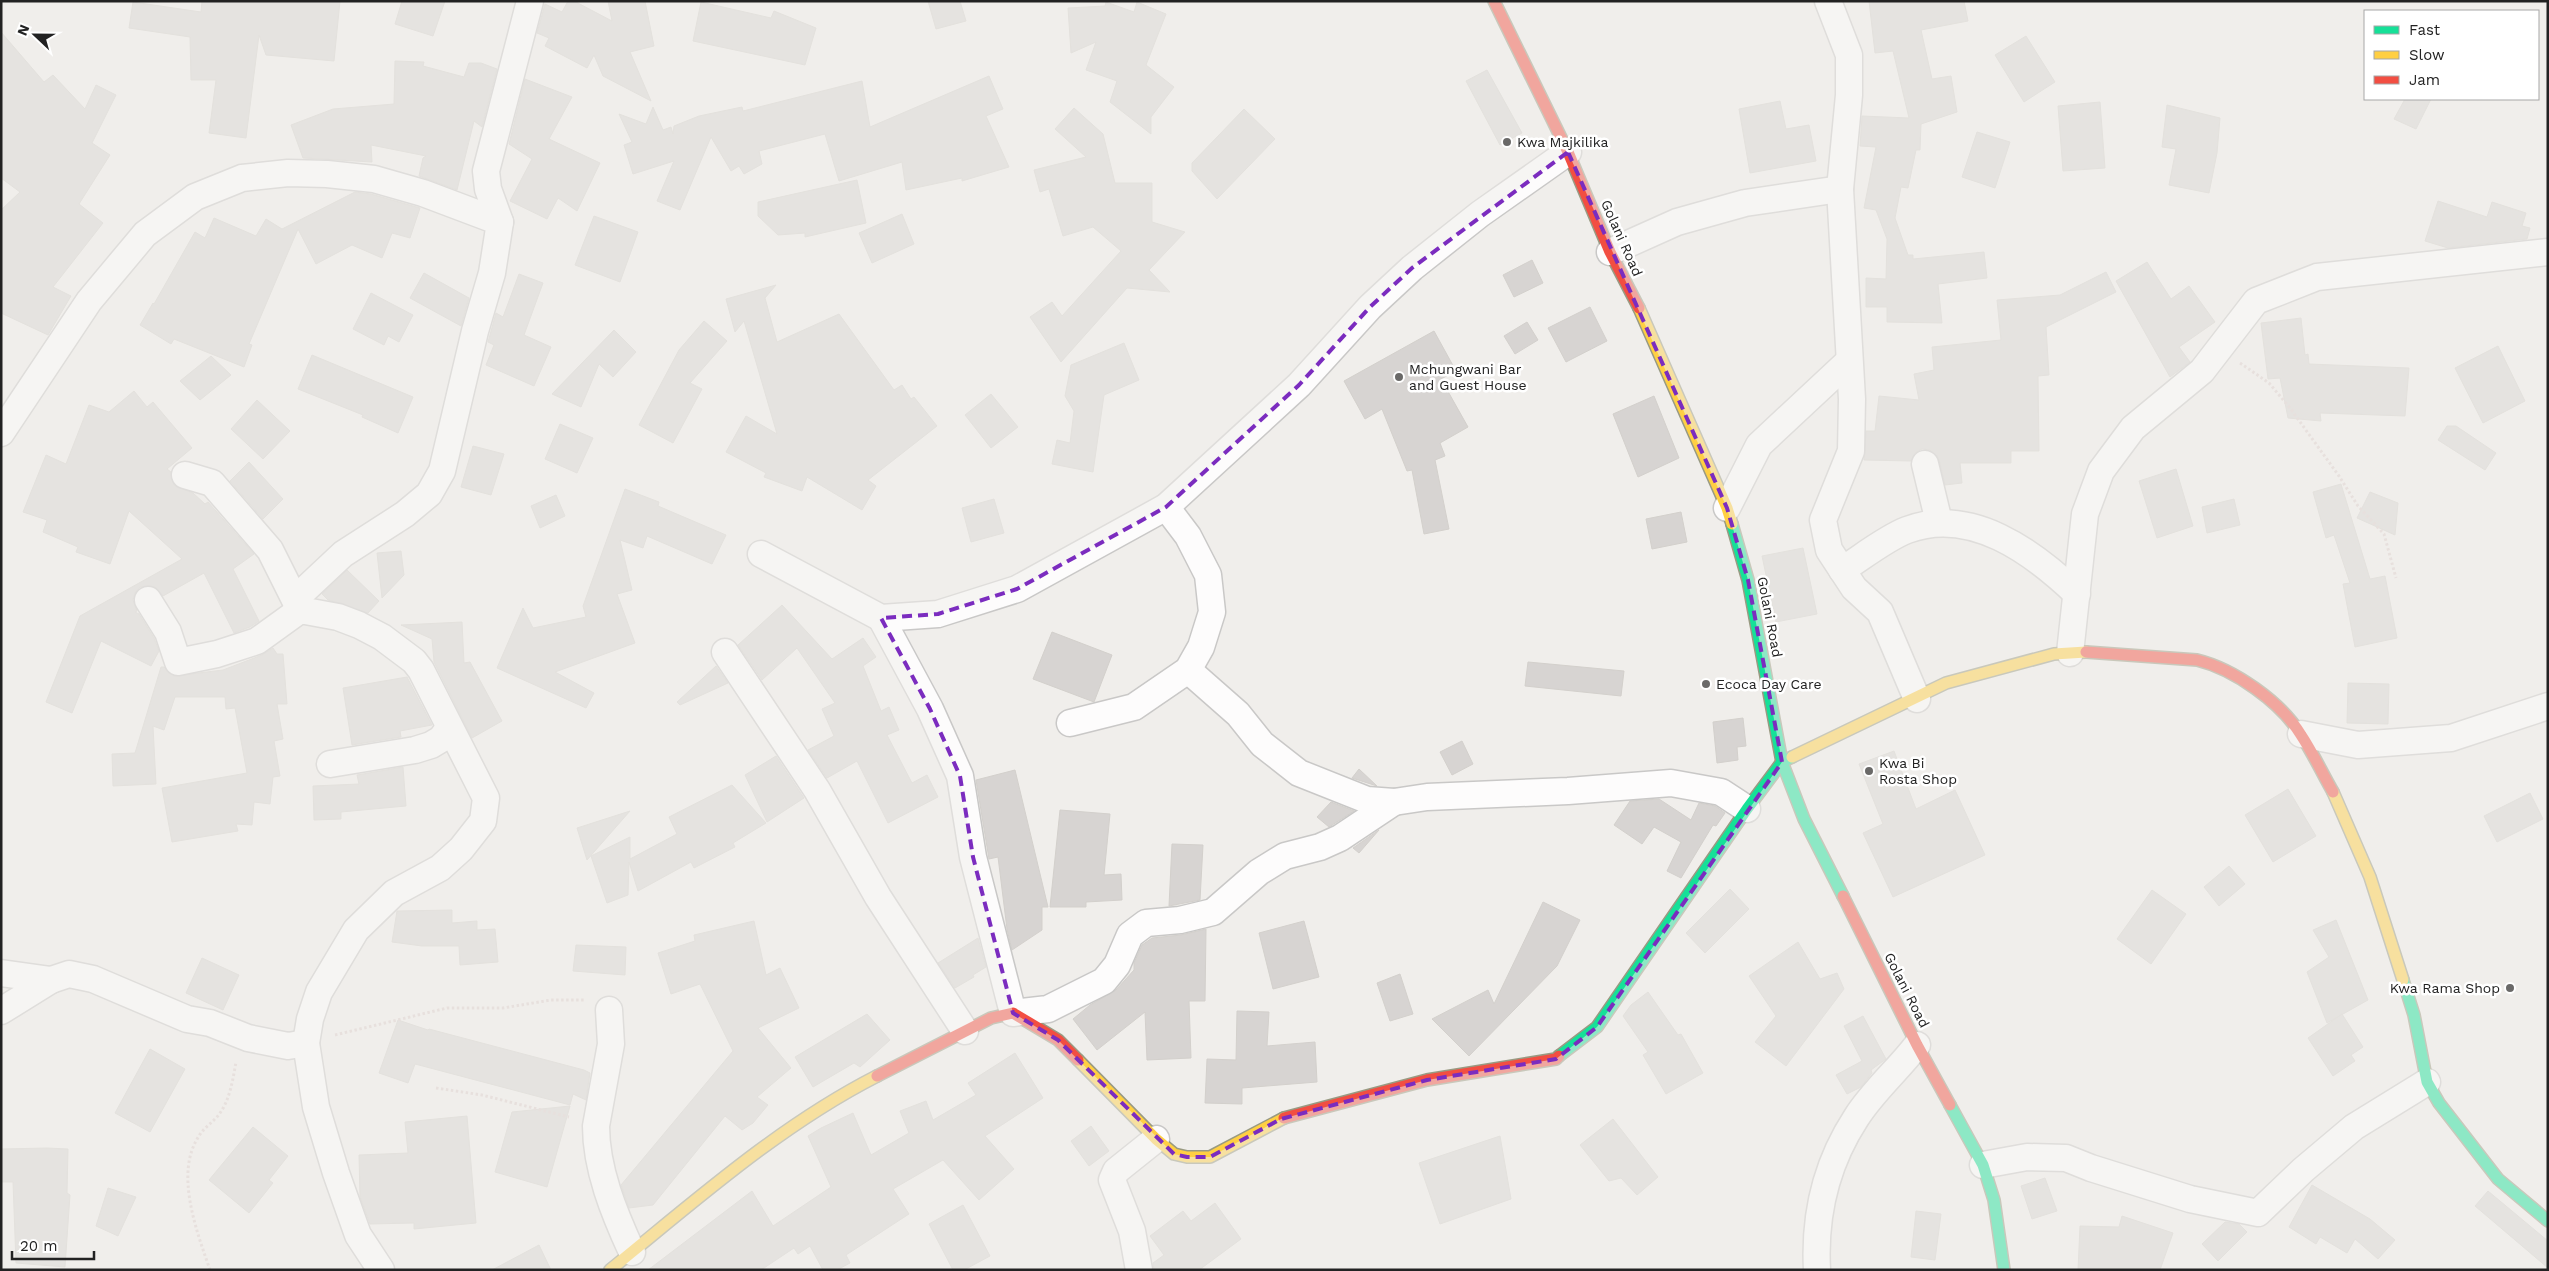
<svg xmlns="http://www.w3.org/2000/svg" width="2549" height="1271" font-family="'Work Sans',sans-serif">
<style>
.building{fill:#d7d4d2;stroke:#d3d0cc}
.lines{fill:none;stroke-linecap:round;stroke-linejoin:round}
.street-casing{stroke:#c9c8c7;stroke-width:29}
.fast-casing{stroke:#999a82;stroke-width:14}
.slow-casing{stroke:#999a82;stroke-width:14}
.jam-casing{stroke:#999a82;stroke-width:14}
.path{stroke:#dccecd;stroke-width:3;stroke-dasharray:2.5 2.5;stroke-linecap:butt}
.street{stroke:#fdfcfc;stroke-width:26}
.fast{stroke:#16e098;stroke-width:11}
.slow{stroke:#ffcf43;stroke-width:11}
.jam{stroke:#f24e42;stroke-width:11}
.marked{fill:none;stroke:#7b2cbf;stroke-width:4;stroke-dasharray:10 6;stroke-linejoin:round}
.poi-dot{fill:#6a6968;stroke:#fff;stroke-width:2}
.labels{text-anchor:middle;stroke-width:5;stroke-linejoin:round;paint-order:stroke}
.poi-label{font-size:14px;fill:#222;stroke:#fff;text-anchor:start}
.street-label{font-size:14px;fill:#222;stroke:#fff}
</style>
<rect width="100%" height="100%" fill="#f0eeeb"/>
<g class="building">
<path d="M202 1H340L334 61 266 55 259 35 246 138 209 133 216 80H191L190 37 129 28 133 2 201 12Z"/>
<path d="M402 1H445L433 36 395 24Z"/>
<path d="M568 1H574L612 21 608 1H645L654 46 630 52 651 101 603 76 594 55 587 68 545 46 549 38 537 33 545 4 562 12Z"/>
<path d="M928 1H960L966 21 936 29Z"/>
<path d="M1869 1H1964L1968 21 1921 30 1932 79 1951 76 1957 112 1921 124 1920 150H1916L1908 188 1901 187 1895 218 1908 255H1913V259L1984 252 1987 278 1938 284 1942 323 1887 322V307H1866V278L1886 279 1887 239 1876 210 1864 208 1876 147 1860 146 1862 116 1909 118 1893 51 1875 53Z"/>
<path d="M701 2 771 18 774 11 816 28 805 65 693 41Z"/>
<path d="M1106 2 1134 12 1137 2 1166 14 1146 65 1174 87 1151 117V134L1110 102 1117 81 1086 70 1096 42 1071 53 1068 8 1105 6Z"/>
<path d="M1 32 44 82 53 75 85 109 96 85 116 95 92 143 110 155 79 204 103 223 53 287 71 296 48 335 1 313V210L20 192 1 178Z"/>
<path d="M2026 36 2055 82 2024 102 1995 55Z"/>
<path d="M395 61 424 62 423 66 464 77 469 63H481L497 69 482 127 474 121 457 190 419 176 423 158 426 156 371 145 372 162 303 158 291 125 333 109 394 104Z"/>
<path d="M1487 70 1522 133 1500 145 1466 81Z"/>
<path d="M989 76 1003 109 986 116 1009 167 962 181V178L906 190 902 162 839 181 825 134 759 151 762 164 744 174 739 166 731 171 711 137 680 210 657 201 674 161 633 174 624 145 632 142 619 114 646 124 653 107 663 130 671 127 673 134 674 126 699 116 742 107 743 111 862 81 870 127Z"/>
<path d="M525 79 572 97 549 139 600 163 577 211 558 198 547 219 510 201 532 159 509 144Z"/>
<path d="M2405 99H2431L2416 129 2394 119Z"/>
<path d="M1780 101 1786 129 1809 125 1816 161 1750 173 1739 109Z"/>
<path d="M2100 102 2105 168 2063 171 2058 106Z"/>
<path d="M2167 105 2220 118 2217 153 2209 193 2169 185 2176 149 2162 147Z"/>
<path d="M1074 108 1103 134 1115 183H1152V222L1185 232 1149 270 1170 292 1127 288 1061 362 1030 317 1052 302 1062 316 1121 251 1093 227 1063 236 1049 189 1040 192 1034 170 1086 157 1055 129Z"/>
<path d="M1244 109 1275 139 1217 199 1192 171V163Z"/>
<path d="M1977 132 2010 142 1995 188 1962 177Z"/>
<path d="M857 180 866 223 805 237V233L778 235 758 216V202Z"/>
<path d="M355 192 371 194 420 208 410 238 392 233 382 258 352 245 316 264 298 229 249 344 252 345 244 367 174 339 171 344 140 325 153 303 154 304 195 232 205 238 214 218 256 236 266 219 282 229Z"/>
<path d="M2438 201 2487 217 2492 202 2526 213 2522 226 2530 228 2527 239 2448 248 2425 241Z"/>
<path d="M902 214 914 244 872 263 859 233Z"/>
<path d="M594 216 638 232 620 282 575 265Z"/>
<path d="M1532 260 1543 283 1514 297 1503 275Z"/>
<path d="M2147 262 2171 299 2189 286 2215 322 2179 347 2190 362 2170 377 2116 281Z"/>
<path d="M2106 272 2116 292 2046 327 2049 375 2038 376 2039 451H2011V463H1960L1962 483 1945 485 1939 460 1930 450 1922 449 1915 453 1911 461 1864 460 1866 431H1875L1879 396 1919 400 1914 374 1934 370 1932 347 2001 340 1997 300 2060 295Z"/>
<path d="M424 273 469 298 461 326 410 298Z"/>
<path d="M519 274 543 283 524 335 551 347 534 386 486 365 494 345 488 342 496 313 503 317Z"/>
<path d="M776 285 765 298 777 342 839 314 894 390 902 385 911 399 914 397 937 426 868 480 876 486 862 510 807 477 802 491 764 477 766 473 726 452 746 416 777 434 744 321 735 332 726 299Z"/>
<path d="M371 293 413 315 399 342 388 336 384 345 353 329Z"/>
<path d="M1590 307 1607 341 1566 362 1548 328Z"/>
<path d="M2301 318 2305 355 2308 354 2309 364 2409 368 2405 416 2320 413 2321 421 2288 418 2280 378 2268 379 2261 323Z"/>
<path d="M704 321 727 341 690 383 702 389 673 443 639 425 679 350Z"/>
<path d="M1527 322 1538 340 1515 354 1504 336Z"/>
<path d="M614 330 636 352 613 377 599 364 581 407 552 394Z"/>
<path d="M1434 331 1456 371 1441 379 1468 427 1440 443 1445 456 1435 460 1449 529 1424 534 1412 470 1407 471 1382 409 1365 419 1344 381Z"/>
<path d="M1124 343 1139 380 1104 395 1093 472 1052 464 1057 440 1070 443 1074 411 1065 396 1071 365Z"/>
<path d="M2498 346 2525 401 2483 423 2455 368Z"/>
<path d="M312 355 413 397 398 433 362 417 363 415 298 389Z"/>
<path d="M211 356 231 375 200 400 180 381Z"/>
<path d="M134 391 147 407 153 402 192 448 167 469 171 472 174 485 193 493 205 504 208 502 254 554 233 569 259 621 250 627 234 633 204 573 163 596 155 587H140L135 593 133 600 137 611 135 612 139 614 154 638 159 651 151 666 101 641 72 713 46 702 80 616 182 559 129 511 110 564 76 552 78 547 43 532 47 520 23 512 46 455 66 464 89 405 109 412Z"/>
<path d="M991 394 1018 427 991 448 965 415Z"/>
<path d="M1654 396 1679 458 1638 477 1613 414Z"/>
<path d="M257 400 290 431 263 459 231 429Z"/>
<path d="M560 424 593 438 577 473 545 459Z"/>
<path d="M2447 426H2456L2496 453 2485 470 2438 440Z"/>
<path d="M473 446 504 454 491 495 461 487Z"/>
<path d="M249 462 283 499 263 519 230 481Z"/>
<path d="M2176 469 2193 526 2157 538 2139 481Z"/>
<path d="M2341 484 2370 579 2385 576 2397 638 2355 647 2343 584 2350 583 2334 535 2326 538 2313 492Z"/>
<path d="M625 489 659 502 658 506 726 535 712 564 647 536 643 548 620 540 632 590 617 594 635 643 555 672 594 693 586 708 497 668 523 608 533 628 586 617 583 606Z"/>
<path d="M2370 492 2398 503 2395 535 2357 518Z"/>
<path d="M556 495 565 516 540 528 531 506Z"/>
<path d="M994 499 1004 533 971 542 962 508Z"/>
<path d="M2234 499 2240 525 2207 533 2202 507Z"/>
<path d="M1681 512 1687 542 1652 549 1646 519Z"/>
<path d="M1803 548 1817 614 1776 622 1762 556Z"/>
<path d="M401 551 404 575 382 598 377 553Z"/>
<path d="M347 570 379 601 368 613 328 600 322 594Z"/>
<path d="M782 605 832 659 863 638 876 657 863 666 881 711 889 707 899 730 887 735 912 783 927 775 938 797 888 823 857 761 827 778 808 750 834 736 822 709 835 703 797 648 762 680 738 645Z"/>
<path d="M462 622 464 663 470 662 502 721 472 738 434 662 432 639 401 625Z"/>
<path d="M1052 632 1112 655 1094 702 1033 679Z"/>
<path d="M273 648 277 654H283L287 704H277L283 739 274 741 280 776 273 777 270 804 254 802 252 825 236 824 238 831 172 842 162 788 247 773 235 708 226 709 225 697H175L164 730 153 726 156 784 113 786 112 754 135 753 161 667H164L174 676 223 670 262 655Z"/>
<path d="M1528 662 1624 671 1621 696 1525 686Z"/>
<path d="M716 666 728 683 680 705 677 702Z"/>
<path d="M407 677 432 725 400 731 401 737 352 745 343 688Z"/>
<path d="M2348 683 2389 684 2388 724 2347 723Z"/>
<path d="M1743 718 1746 746 1737 747 1738 760 1717 763 1713 722Z"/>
<path d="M1462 741 1473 764 1452 775 1440 752Z"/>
<path d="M1894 751 1916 809 1955 790 1985 855 1893 897 1863 833 1883 824 1859 764Z"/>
<path d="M776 756 804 798 767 822 745 775Z"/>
<path d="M403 767 406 806 341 812V819L314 820 313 786 359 784 357 775Z"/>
<path d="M1359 769 1377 786 1352 778Z"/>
<path d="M1015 770 1048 907H1042V930L1012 950 1007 929 998 857 989 859 976 780Z"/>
<path d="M732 785 766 823 733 843 735 847 694 868 691 862 638 891 629 862 628 895 607 903 591 856 630 837V859L677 834 669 817Z"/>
<path d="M2288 789 2316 836 2273 862 2245 815Z"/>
<path d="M2530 793 2543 819 2497 842 2484 816Z"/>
<path d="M1659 799 1691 820 1699 803 1715 806 1725 813 1716 826 1713 825 1681 878 1667 871 1681 842 1654 827 1642 844 1614 825 1630 801Z"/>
<path d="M1331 802 1354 811 1329 827 1317 817Z"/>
<path d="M1060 810 1110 814 1104 875 1121 874 1122 900 1086 902V907H1050Z"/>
<path d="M630 811 587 860 577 828Z"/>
<path d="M1379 830 1359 853 1353 848Z"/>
<path d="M1172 844 1203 845 1200 900 1169 906Z"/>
<path d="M2229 866 2245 884 2219 906 2204 887Z"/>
<path d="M1730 889 1749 909 1705 953 1686 933Z"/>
<path d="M2152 890 2186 914 2151 964 2117 939Z"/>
<path d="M1543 902 1580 920 1557 966 1469 1056 1432 1019 1488 990 1494 1004Z"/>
<path d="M452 910V923L477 921V930L495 929 498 962 460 965 459 946H422L392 942 397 911Z"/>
<path d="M2336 920 2368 1000 2327 1023 2307 972 2329 957 2313 930Z"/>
<path d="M754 921 766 975 780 968 799 1008 758 1028 791 1068 757 1097 768 1105 753 1123 742 1130 725 1116 653 1205 629 1208 621 1185 733 1051 700 984 671 994 658 953 695 941 694 935Z"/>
<path d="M1304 921 1319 977 1273 989 1259 933Z"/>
<path d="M1206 929 1205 1001H1189L1191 1058 1147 1060 1145 1012 1097 1050 1073 1019 1090 1005 1116 990 1134 970V963L1142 945 1152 938 1181 935Z"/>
<path d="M978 938 986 967 973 975 974 977 955 988 938 963Z"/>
<path d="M1798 942 1820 979 1837 973 1844 989 1786 1066 1755 1042 1776 1016 1749 976Z"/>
<path d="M576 945 626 947 625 975 573 971Z"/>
<path d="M202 958 239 975 223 1010 186 993Z"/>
<path d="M1400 974 1413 1014 1390 1021 1377 983Z"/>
<path d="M1648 992 1678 1035 1681 1034 1703 1073 1666 1094 1643 1055 1648 1052 1623 1016 1631 1005Z"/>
<path d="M1237 1011 1269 1012 1267 1046 1315 1042 1317 1082 1242 1088V1104L1205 1103 1207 1059 1236 1060Z"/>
<path d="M867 1014 890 1040 860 1067 854 1063 813 1087 795 1057Z"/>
<path d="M2342 1014 2363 1047 2351 1055 2355 1061 2333 1076 2308 1038Z"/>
<path d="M1863 1016 1886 1059 1871 1070 1872 1073 1861 1087 1847 1094 1836 1075 1862 1061 1844 1026Z"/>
<path d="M398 1020 428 1030 429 1029 584 1070 590 1073 586 1100 573 1094 570 1105 415 1064 408 1083 379 1073Z"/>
<path d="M150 1049 185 1069 150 1132 115 1113Z"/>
<path d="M1015 1053 1043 1098 985 1136 1014 1169 979 1200 943 1160 893 1189 909 1214 846 1255 850 1263 837 1270H823L810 1246 798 1254 794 1248 761 1270H648L752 1191 773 1226 831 1187 808 1136 821 1128 853 1113 871 1155 909 1133 900 1111 926 1101 933 1120 976 1095 968 1083Z"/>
<path d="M570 1106 547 1187 495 1172 512 1112Z"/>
<path d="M467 1116 476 1223 414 1229V1223L370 1224 360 1197 359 1155 408 1153 405 1122Z"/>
<path d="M1613 1119 1658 1177 1637 1195 1621 1178 1609 1181 1580 1145Z"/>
<path d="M1091 1126 1109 1151 1089 1166 1071 1141Z"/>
<path d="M253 1127 288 1156 269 1180 273 1183 249 1213 209 1180Z"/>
<path d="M1500 1136 1511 1199 1440 1224 1419 1163Z"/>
<path d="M47 1148 68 1149 67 1193 70 1195 65 1267 16 1263 13 1182H1V1149Z"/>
<path d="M2045 1178 2057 1211 2032 1219 2021 1186Z"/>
<path d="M2312 1185 2370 1219 2395 1240 2378 1259 2355 1239 2347 1253 2320 1237 2316 1244 2289 1227Z"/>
<path d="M108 1188 136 1197 118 1236 96 1226Z"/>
<path d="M2488 1191 2548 1241V1268L2475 1206Z"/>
<path d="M1215 1203 1241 1239 1199 1270H1154L1153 1263 1164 1255 1150 1236 1183 1211 1191 1221Z"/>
<path d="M963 1205 990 1256 964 1270H953L929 1224Z"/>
<path d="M1916 1211 1941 1214 1935 1260 1911 1257Z"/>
<path d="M2122 1216 2173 1233 2160 1270H2078L2080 1226 2119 1227Z"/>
<path d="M2225 1222 2239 1224 2247 1232 2218 1261 2202 1244Z"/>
<path d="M539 1245 551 1270H492Z"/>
</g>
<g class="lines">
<defs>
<g id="street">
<path d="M1828 1 1849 55V95L1840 189 1852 399 1851 451 1823 520 1829 550 1854 588 1880 612 1917 699"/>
<path d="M500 222 488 189 486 171 530 1"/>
<path d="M1610 252 1677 222 1745 203 1840 189"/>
<path d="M1 433 89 301 145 234 195 197 242 178 288 173 327 174 374 179 423 193 500 222 492 273 475 331 442 471 429 494 405 514 343 554 295 599"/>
<path d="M1925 464 1939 522"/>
<path d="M185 475 212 483 270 550 300 610"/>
<path d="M1727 508 1759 445 1849 361"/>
<path d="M761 554 881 618 938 614 1017 589 1166 507 1299 385 1370 307 1412 268 1480 214 1568 152"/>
<path d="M1842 570C1861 558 1886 538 1907 530 1971 506 2033 552 2077 594"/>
<path d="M148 600 168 632 178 662 217 654 257 641 300 610 338 617 359 625 382 637 414 661 421 670 486 798 483 821 461 849 440 868 394 893 356 930 319 992 310 1019 306 1043 316 1107 336 1173 358 1235 381 1270"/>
<path d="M881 618 930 709 960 776 973 857 1013 1013 1048 1009 1104 981 1117 965 1130 935 1146 923 1180 920 1213 912 1259 872 1285 856 1320 847 1340 838 1394 802"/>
<path d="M725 652 817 790 878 897 965 1031"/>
<path d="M2070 653 2085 514 2101 471 2133 428 2202 371 2256 301 2317 277 2548 252"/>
<path d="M1188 670 1238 714 1262 744 1299 773 1367 800 1394 802 1427 797 1568 791 1671 783 1721 792 1747 809"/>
<path d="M1070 723 1134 707 1188 670 1201 647 1212 612 1208 575 1188 536 1166 507"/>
<path d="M2301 734 2358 745 2451 738 2548 706"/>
<path d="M330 764 415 750 431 745 441 739 449 728"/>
<path d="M1 973 51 980 69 974 93 979 187 1019 210 1023 248 1038 288 1046 306 1043"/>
<path d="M609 1010 611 1044 596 1126C596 1169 614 1213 632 1252"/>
<path d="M1 1011 51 980"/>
<path d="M1983 1165 2027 1157 2066 1158 2091 1168 2190 1199 2258 1213 2303 1170 2354 1127 2427 1082"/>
<path d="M1139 1270 1132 1231 1112 1180 1116 1171 1156 1139"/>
<path d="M1817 1270C1814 1215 1826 1164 1856 1118 1873 1091 1898 1070 1917 1045"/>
</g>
<g id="fast">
<path d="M1732 524 1748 580 1782 762 1804 819 1843 896"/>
<path d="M2403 980 2414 1015 2427 1082 2439 1103 2498 1179 2548 1221"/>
<path d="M1559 1056 1597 1027 1747 809 1782 762 1792 757"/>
<path d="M1950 1105 1983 1165 1994 1200 2004 1270"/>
</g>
<g id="slow">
<path d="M1639 308 1727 508 1732 524"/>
<path d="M1792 757 1946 683 2054 654 2086 652"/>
<path d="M2333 792 2370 877 2403 980"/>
<path d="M1078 1060 1156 1139 1174 1154 1187 1157H1210L1284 1118"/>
<path d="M610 1270C695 1201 779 1126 877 1076"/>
</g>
<g id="jam">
<path d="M1494 1 1568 152 1610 252 1639 308"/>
<path d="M2086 652 2197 660C2234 669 2281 702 2301 735 2313 753 2322 773 2333 792"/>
<path d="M1843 896 1917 1045 1950 1105"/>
<path d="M877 1076 991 1018 1013 1013 1058 1040 1078 1060"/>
<path d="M1284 1118 1427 1080 1556 1059 1559 1056"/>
</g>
</defs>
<use href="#street" class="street-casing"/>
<use href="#fast" class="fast-casing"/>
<use href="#slow" class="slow-casing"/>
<use href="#jam" class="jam-casing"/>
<g class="path">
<path d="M2240 363 2269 383 2290 408 2339 476 2358 506 2384 534 2396 578"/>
<path d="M335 1035 447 1008H503L551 1000H585"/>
<path d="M436 1088 482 1095 569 1117"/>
<path d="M210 1270C197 1232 174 1173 199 1136 204 1127 214 1122 220 1113 230 1099 233 1079 236 1062"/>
</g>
<use href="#street" class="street"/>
<use href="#fast" class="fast"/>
<use href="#slow" class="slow"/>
<use href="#jam" class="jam"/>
</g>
<path d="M0 0H2549V1271H0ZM1568 152 1727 508 1748 580 1782 762 1597 1027 1556 1059 1427 1080 1281 1119 1210 1157H1187L1174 1154 1058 1040 1013 1013 973 857 960 776 930 709 881 618 938 614 1017 589 1166 507 1299 385 1370 307 1412 268Z" fill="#f0eeeb" fill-opacity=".55" fill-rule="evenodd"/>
<path class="marked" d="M1568 152 1727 508 1748 580 1782 762 1597 1027 1556 1059 1427 1080 1281 1119 1210 1157H1187L1174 1154 1058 1040 1013 1013 973 857 960 776 930 709 881 618 938 614 1017 589 1166 507 1299 385 1370 307 1412 268Z"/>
<g class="poi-dot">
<circle cx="1507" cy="142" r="5"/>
<circle cx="1399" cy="377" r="5"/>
<circle cx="1706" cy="684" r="5"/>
<circle cx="1869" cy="771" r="5"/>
<circle cx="2510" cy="988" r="5"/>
</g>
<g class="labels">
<g class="poi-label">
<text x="1517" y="147">Kwa Majkilika</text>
<text x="1409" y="374">Mchungwani Bar<tspan x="1409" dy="16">and Guest House</tspan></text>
<text x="1716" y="689">Ecoca Day Care</text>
<text x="1879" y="768">Kwa Bi<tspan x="1879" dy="16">Rosta Shop</tspan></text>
<text x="2500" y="993" text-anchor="end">Kwa Rama Shop</text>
</g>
<g class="street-label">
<text transform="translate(1622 238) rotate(66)" y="5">Golani Road</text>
<text transform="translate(1770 617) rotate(79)" y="5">Golani Road</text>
<text transform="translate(1907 990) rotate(63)" y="5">Golani Road</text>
</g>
</g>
<rect width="2549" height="1271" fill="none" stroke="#222222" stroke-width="5"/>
<rect x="2364" y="10" width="175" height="90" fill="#ffffff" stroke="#a7a7a7"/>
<rect x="2374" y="26" width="25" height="8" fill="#16e098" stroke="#a7a7a7"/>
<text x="2409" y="35" font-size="15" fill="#222222">Fast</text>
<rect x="2374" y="51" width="25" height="8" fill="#ffcf43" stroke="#a7a7a7"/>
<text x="2409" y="60" font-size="15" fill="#222222">Slow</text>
<rect x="2374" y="76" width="25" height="8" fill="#f24e42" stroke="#a7a7a7"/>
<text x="2409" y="85" font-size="15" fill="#222222">Jam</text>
<g transform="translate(35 35) rotate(292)" stroke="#ffffff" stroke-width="4" paint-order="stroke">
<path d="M0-4L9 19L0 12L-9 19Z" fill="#222222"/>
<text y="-8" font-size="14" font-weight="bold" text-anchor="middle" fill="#222222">N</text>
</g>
<path d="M12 1251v8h82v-8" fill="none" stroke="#222222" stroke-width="2.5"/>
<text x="20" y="1251" font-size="15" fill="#222222" stroke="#ffffff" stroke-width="4" paint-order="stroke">20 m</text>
</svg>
